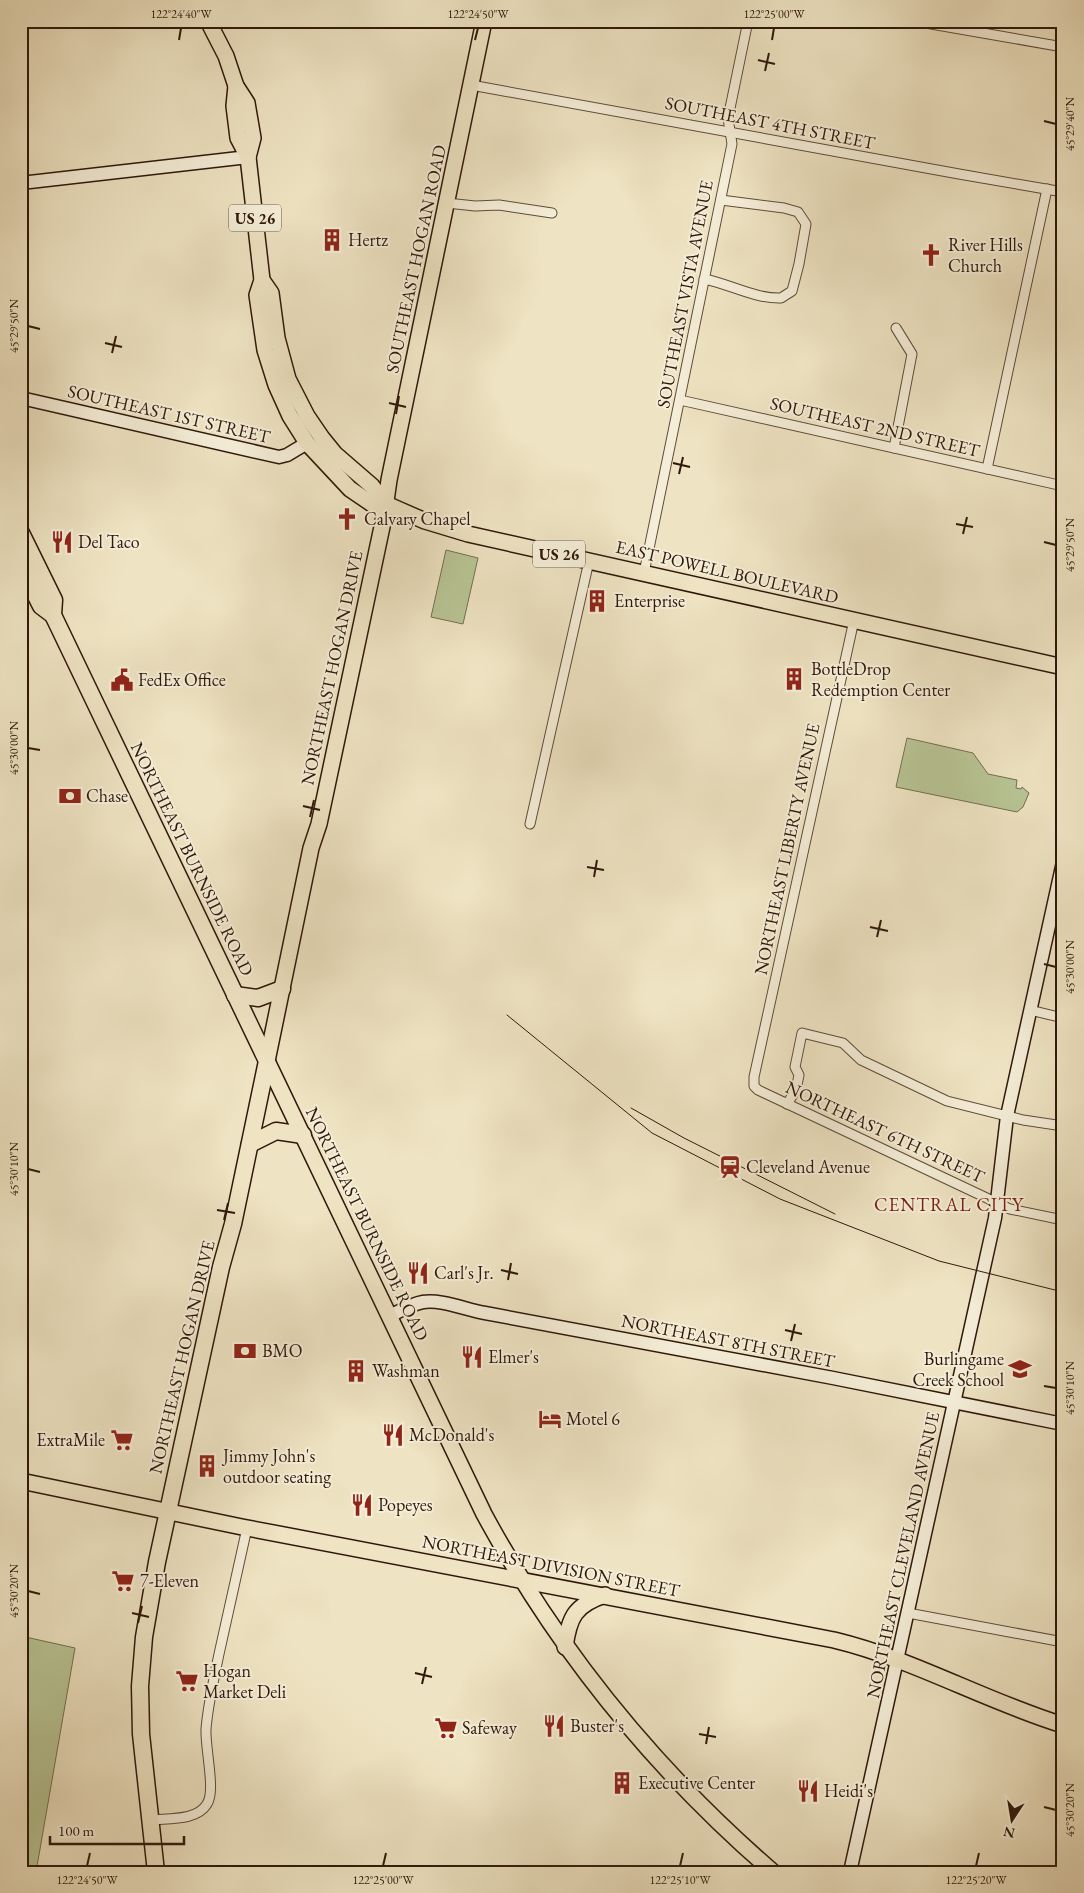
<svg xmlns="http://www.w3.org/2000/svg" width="1084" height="1893" font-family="'EB Garamond',serif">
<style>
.green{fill:#b8c494;stroke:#746e50}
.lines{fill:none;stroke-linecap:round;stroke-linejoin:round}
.street-casing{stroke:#5f4b39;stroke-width:11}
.secondary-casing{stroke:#2f180b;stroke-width:15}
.primary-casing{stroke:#2f180b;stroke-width:18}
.highway-casing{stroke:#2f180b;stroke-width:19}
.street{stroke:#f4edd7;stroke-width:9}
.secondary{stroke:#f4edd7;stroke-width:12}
.primary{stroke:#eee3c2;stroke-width:15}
.highway{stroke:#eee3c2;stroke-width:16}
.tram{stroke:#2f180b;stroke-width:1}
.ticks{fill:none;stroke:#2f180b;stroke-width:2}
.labels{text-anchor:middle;stroke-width:4;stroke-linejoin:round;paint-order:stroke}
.shield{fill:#f4edd7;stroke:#6a5848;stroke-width:1}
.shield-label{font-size:16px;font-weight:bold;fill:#2f180b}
.street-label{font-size:18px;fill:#2f180b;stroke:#f4edd7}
.poi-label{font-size:18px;fill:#2f180b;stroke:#f4edd7;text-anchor:start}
.neighbourhood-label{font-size:19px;letter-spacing:1px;fill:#7a1f14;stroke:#f4edd7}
.neatline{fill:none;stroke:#2f180b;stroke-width:2}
.ticks-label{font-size:12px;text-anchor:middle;fill:#2f180b}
</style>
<rect width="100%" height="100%" fill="#eee3c2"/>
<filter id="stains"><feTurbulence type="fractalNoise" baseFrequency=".004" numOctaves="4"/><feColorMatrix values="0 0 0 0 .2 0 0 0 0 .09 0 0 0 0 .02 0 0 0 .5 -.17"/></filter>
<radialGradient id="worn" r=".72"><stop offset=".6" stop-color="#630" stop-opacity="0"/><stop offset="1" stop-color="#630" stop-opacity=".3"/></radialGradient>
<g class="green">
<path d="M446 550 478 558 463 624 431 617Z"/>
<path d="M907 738 973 753 988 774 1017 780 1016 788 1021 789 1022 787 1029 793 1023 807 1017 812 896 787Z"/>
<path d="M21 1636 75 1648 36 1872H21Z"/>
</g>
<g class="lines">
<defs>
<g id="street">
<path d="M914 21 1063 47"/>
<path d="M471 85 959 174 1063 192"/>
<path d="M447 203 475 206 499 205 552 213"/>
<path d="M704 279C730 284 755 299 781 298L792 291 799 264 806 224 798 212 784 208 721 200"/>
<path d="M680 400 1063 486"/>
<path d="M894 448 912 354 896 328"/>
<path d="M987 469 1047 189"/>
<path d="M644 573 732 144 728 118 748 21"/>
<path d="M854 620 754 1077V1086L758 1090 1010 1209 1063 1220"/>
<path d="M530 824 589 561"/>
<path d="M1030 1010 1063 1018"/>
<path d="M787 1104 796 1090 799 1075 795 1067 802 1033 843 1043 861 1060 947 1101 1023 1120 1063 1126"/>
<path d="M908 1613 1063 1642"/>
<path d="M151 1820C168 1818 197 1821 207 1804 216 1791 205 1749 206 1729 208 1704 214 1679 219 1654 228 1612 238 1570 247 1528"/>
</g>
<g id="secondary">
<path d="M21 183 248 157"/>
<path d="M21 398 279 457 287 455 307 443"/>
<path d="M390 1316C400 1311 411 1304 423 1302 441 1299 467 1310 485 1313L833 1378 1063 1424"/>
<path d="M850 1872 995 1218 1007 1116 1063 862"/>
</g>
<g id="primary">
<path d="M208 21 226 56 236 86 247 103 253 138 248 157"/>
<path d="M484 21 389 480 383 522 319 824 311 848 267 1061 484 1514C559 1653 654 1769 773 1872"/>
<path d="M236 86 234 106 238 138 248 157 262 280 257 295 265 350 276 385 290 416 307 443 350 489 372 504H386"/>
<path d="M262 280 271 293 277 338 288 379 307 416 322 438 335 454 372 486 386 504 425 521 468 534 1063 667"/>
<path d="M21 1481 242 1527 834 1640C913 1659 985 1701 1063 1725"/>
<path d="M565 1647C569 1617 575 1605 605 1595"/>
</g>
<g id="highway">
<path d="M21 533 54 600 53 615 267 1061 233 1224 221 1267 157 1562 144 1637 140 1686 141 1734 156 1872"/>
<path d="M21 566 41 606 53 615"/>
<path d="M235 995 258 998 282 989"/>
<path d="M250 1144 276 1131 303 1135"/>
</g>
</defs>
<use href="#street" class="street-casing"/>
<use href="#secondary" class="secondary-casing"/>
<use href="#primary" class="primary-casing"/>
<use href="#highway" class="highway-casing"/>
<use href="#street" class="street"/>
<use href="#secondary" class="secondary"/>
<use href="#primary" class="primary"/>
<use href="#highway" class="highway"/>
<g class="tram">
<path d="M507 1015 652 1133 780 1199 939 1261 1063 1292"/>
<path d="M631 1108 684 1138 835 1214"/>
</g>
</g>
<path class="ticks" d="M179 40 181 28M475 40 478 28M772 40 774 28M758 60 775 64M765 71 769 53M1044 121 1056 124M28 326 40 329M105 343 122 347M112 353 116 336M389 403 406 407M396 414 399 396M673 463 690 467M679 474 683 457M956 524 973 527M963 534 967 517M1044 542 1056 545M28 748 40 750M303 806 320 810M310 817 314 800M587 867 604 870M594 877 597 860M870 927 888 931M877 937 881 920M1044 964 1056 967M28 1169 40 1172M217 1210 235 1213M224 1220 228 1203M501 1270 518 1274M508 1280 511 1263M785 1330 802 1334M791 1341 795 1324M1044 1386 1056 1388M28 1591 40 1594M132 1613 149 1617M138 1623 142 1606M415 1673 432 1677M422 1684 426 1667M699 1734 716 1737M706 1744 709 1727M1044 1807 1056 1810M87 1866 90 1853M383 1866 386 1853M680 1866 683 1853M976 1866 979 1853"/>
<defs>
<symbol id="building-bare" viewBox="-9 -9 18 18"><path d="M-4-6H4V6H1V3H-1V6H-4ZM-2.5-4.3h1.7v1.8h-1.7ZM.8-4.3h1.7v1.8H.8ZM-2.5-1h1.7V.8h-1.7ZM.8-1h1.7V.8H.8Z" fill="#8f2418" stroke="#f4edd7" stroke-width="2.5" paint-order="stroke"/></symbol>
<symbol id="church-bare" viewBox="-9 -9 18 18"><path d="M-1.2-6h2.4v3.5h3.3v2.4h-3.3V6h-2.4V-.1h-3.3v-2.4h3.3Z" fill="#8f2418" stroke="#f4edd7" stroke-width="2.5" paint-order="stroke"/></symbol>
<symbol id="restaurant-bare" viewBox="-9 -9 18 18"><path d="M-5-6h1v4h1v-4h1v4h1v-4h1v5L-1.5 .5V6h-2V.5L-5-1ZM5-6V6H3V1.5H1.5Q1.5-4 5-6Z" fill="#8f2418" stroke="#f4edd7" stroke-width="2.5" paint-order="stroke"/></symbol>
<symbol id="civic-bare" viewBox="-9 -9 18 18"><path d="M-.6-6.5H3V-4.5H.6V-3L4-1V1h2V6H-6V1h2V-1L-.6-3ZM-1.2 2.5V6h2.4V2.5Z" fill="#8f2418" stroke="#f4edd7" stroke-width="2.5" paint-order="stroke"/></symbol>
<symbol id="bank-bare" viewBox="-9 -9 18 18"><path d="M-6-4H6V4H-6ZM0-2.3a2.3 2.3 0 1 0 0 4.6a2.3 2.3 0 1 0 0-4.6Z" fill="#8f2418" stroke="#f4edd7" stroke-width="2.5" paint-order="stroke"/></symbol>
<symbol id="station-bare" viewBox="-9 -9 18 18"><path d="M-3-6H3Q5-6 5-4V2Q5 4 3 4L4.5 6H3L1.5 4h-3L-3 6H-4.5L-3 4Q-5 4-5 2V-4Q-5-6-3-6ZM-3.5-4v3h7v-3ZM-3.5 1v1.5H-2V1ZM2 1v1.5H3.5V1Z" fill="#8f2418" stroke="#f4edd7" stroke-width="2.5" paint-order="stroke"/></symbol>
<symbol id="school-bare" viewBox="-9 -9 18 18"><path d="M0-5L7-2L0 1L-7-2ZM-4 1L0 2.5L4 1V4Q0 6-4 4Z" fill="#8f2418" stroke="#f4edd7" stroke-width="2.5" paint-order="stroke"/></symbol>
<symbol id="hotel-bare" viewBox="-9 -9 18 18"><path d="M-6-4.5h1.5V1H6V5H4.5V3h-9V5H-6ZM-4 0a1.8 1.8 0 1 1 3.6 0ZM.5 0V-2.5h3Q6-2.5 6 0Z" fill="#8f2418" stroke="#f4edd7" stroke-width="2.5" paint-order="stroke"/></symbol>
<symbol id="supermarket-bare" viewBox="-9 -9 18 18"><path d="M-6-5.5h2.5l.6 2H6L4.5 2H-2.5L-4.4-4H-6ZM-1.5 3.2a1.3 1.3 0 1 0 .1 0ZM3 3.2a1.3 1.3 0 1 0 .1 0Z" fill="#8f2418" stroke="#f4edd7" stroke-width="2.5" paint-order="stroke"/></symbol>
</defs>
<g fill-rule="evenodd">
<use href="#building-bare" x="316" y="224" width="32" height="32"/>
<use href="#church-bare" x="915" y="239" width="32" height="32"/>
<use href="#church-bare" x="331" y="503" width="32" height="32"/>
<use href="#restaurant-bare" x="46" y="526" width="32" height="32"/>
<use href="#building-bare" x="581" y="585" width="32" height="32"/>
<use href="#building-bare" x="778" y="663" width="32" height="32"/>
<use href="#civic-bare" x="106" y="664" width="32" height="32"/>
<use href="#bank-bare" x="54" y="780" width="32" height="32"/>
<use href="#station-bare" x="714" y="1151" width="32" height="32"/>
<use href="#restaurant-bare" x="402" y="1257" width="32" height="32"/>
<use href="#bank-bare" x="229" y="1335" width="32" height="32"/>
<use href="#restaurant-bare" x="456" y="1341" width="32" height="32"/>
<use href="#school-bare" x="1004" y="1353" width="32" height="32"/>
<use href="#building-bare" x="340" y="1355" width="32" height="32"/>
<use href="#hotel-bare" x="534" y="1403" width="32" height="32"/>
<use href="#restaurant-bare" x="377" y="1419" width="32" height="32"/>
<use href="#supermarket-bare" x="106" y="1424" width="32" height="32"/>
<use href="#building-bare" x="191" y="1450" width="32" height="32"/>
<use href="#restaurant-bare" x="346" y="1489" width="32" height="32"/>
<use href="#supermarket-bare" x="107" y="1565" width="32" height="32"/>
<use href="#supermarket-bare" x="171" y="1665" width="32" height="32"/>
<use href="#restaurant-bare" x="538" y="1710" width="32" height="32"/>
<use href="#supermarket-bare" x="430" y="1712" width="32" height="32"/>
<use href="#building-bare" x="606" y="1767" width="32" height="32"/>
<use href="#restaurant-bare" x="792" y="1775" width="32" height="32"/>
</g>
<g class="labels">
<g class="shield">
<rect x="229" y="204.5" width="52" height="27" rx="4"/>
<rect x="533" y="540.5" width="52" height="27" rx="4"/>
</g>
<g class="shield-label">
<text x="255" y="224">US 26</text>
<text x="559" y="560">US 26</text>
</g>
<g class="street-label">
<text transform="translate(770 123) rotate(11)" y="6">SOUTHEAST 4TH STREET</text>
<text transform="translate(416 259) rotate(-78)" y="6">SOUTHEAST HOGAN ROAD</text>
<text transform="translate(685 294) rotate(-79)" y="6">SOUTHEAST VISTA AVENUE</text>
<text transform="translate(169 414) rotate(13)" y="6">SOUTHEAST 1ST STREET</text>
<text transform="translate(875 427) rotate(13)" y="6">SOUTHEAST 2ND STREET</text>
<text transform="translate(727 572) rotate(13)" y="6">EAST POWELL BOULEVARD</text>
<text transform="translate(332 668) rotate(-78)" y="6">NORTHEAST HOGAN DRIVE</text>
<text transform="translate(787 849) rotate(-78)" y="6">NORTHEAST LIBERTY AVENUE</text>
<text transform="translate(192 859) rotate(64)" y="6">NORTHEAST BURNSIDE ROAD</text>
<text transform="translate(885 1132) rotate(25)" y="6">NORTHEAST 6TH STREET</text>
<text transform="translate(367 1224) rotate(64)" y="6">NORTHEAST BURNSIDE ROAD</text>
<text transform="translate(728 1341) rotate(11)" y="6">NORTHEAST 8TH STREET</text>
<text transform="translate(182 1357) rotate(-77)" y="6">NORTHEAST HOGAN DRIVE</text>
<text transform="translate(903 1555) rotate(-78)" y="6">NORTHEAST CLEVELAND AVENUE</text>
<text transform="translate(551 1566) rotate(11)" y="6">NORTHEAST DIVISION STREET</text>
</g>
<g class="poi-label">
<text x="348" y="246">Hertz</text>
<text x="948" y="251">River Hills<tspan x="948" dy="21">Church</tspan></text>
<text x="364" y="525">Calvary Chapel</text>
<text x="78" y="548">Del Taco</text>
<text x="614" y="607">Enterprise</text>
<text x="811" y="675">BottleDrop<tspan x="811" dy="21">Redemption Center</tspan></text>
<text x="138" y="686">FedEx Office</text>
<text x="86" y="802">Chase</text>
<text x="746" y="1173">Cleveland Avenue</text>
<text x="434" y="1279">Carl's Jr.</text>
<text x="262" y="1357">BMO</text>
<text x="488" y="1363">Elmer's</text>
<text x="1004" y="1365" text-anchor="end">Burlingame<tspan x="1004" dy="21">Creek School</tspan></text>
<text x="372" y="1377">Washman</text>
<text x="566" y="1425">Motel 6</text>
<text x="409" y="1441">McDonald's</text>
<text x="105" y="1446" text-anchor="end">ExtraMile</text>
<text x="223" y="1462">Jimmy John's<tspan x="223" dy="21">outdoor seating</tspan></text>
<text x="378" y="1511">Popeyes</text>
<text x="140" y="1587">7-Eleven</text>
<text x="203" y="1677">Hogan<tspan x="203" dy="21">Market Deli</tspan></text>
<text x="570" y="1732">Buster's</text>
<text x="462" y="1734">Safeway</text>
<text x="638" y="1789">Executive Center</text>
<text x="824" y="1797">Heidi's</text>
</g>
<g class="neighbourhood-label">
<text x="949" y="1211">CENTRAL CITY</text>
</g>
</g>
<rect width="1084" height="1893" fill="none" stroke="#eee3c2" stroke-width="55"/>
<g transform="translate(1012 1820) rotate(192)" stroke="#f4edd7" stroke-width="4" paint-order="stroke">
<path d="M0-4L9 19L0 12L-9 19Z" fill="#2f180b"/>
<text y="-8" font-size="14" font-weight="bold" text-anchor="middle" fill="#2f180b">N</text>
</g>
<path d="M50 1836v8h134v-8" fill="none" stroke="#2f180b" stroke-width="2.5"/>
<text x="58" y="1836" font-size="15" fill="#2f180b" stroke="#f4edd7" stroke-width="4" paint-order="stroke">100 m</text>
<rect x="28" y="28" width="1028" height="1838" class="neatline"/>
<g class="ticks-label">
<text x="181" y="18">122°24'40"W</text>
<text x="478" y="18">122°24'50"W</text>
<text x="774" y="18">122°25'00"W</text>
<text transform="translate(1070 124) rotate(-90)" y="4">45°29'40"N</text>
<text transform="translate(14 326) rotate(-90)" y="4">45°29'50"N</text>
<text transform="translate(1070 545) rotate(-90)" y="4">45°29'50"N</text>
<text transform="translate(14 748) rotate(-90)" y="4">45°30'00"N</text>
<text transform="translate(1070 967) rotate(-90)" y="4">45°30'00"N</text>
<text transform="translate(14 1169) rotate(-90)" y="4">45°30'10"N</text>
<text transform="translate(1070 1388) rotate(-90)" y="4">45°30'10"N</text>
<text transform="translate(14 1591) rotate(-90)" y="4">45°30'20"N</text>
<text transform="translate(1070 1810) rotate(-90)" y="4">45°30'20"N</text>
<text x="87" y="1884">122°24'50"W</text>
<text x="383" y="1884">122°25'00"W</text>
<text x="680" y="1884">122°25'10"W</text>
<text x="976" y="1884">122°25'20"W</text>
</g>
<rect width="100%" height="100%" filter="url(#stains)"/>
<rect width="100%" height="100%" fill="url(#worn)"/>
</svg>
